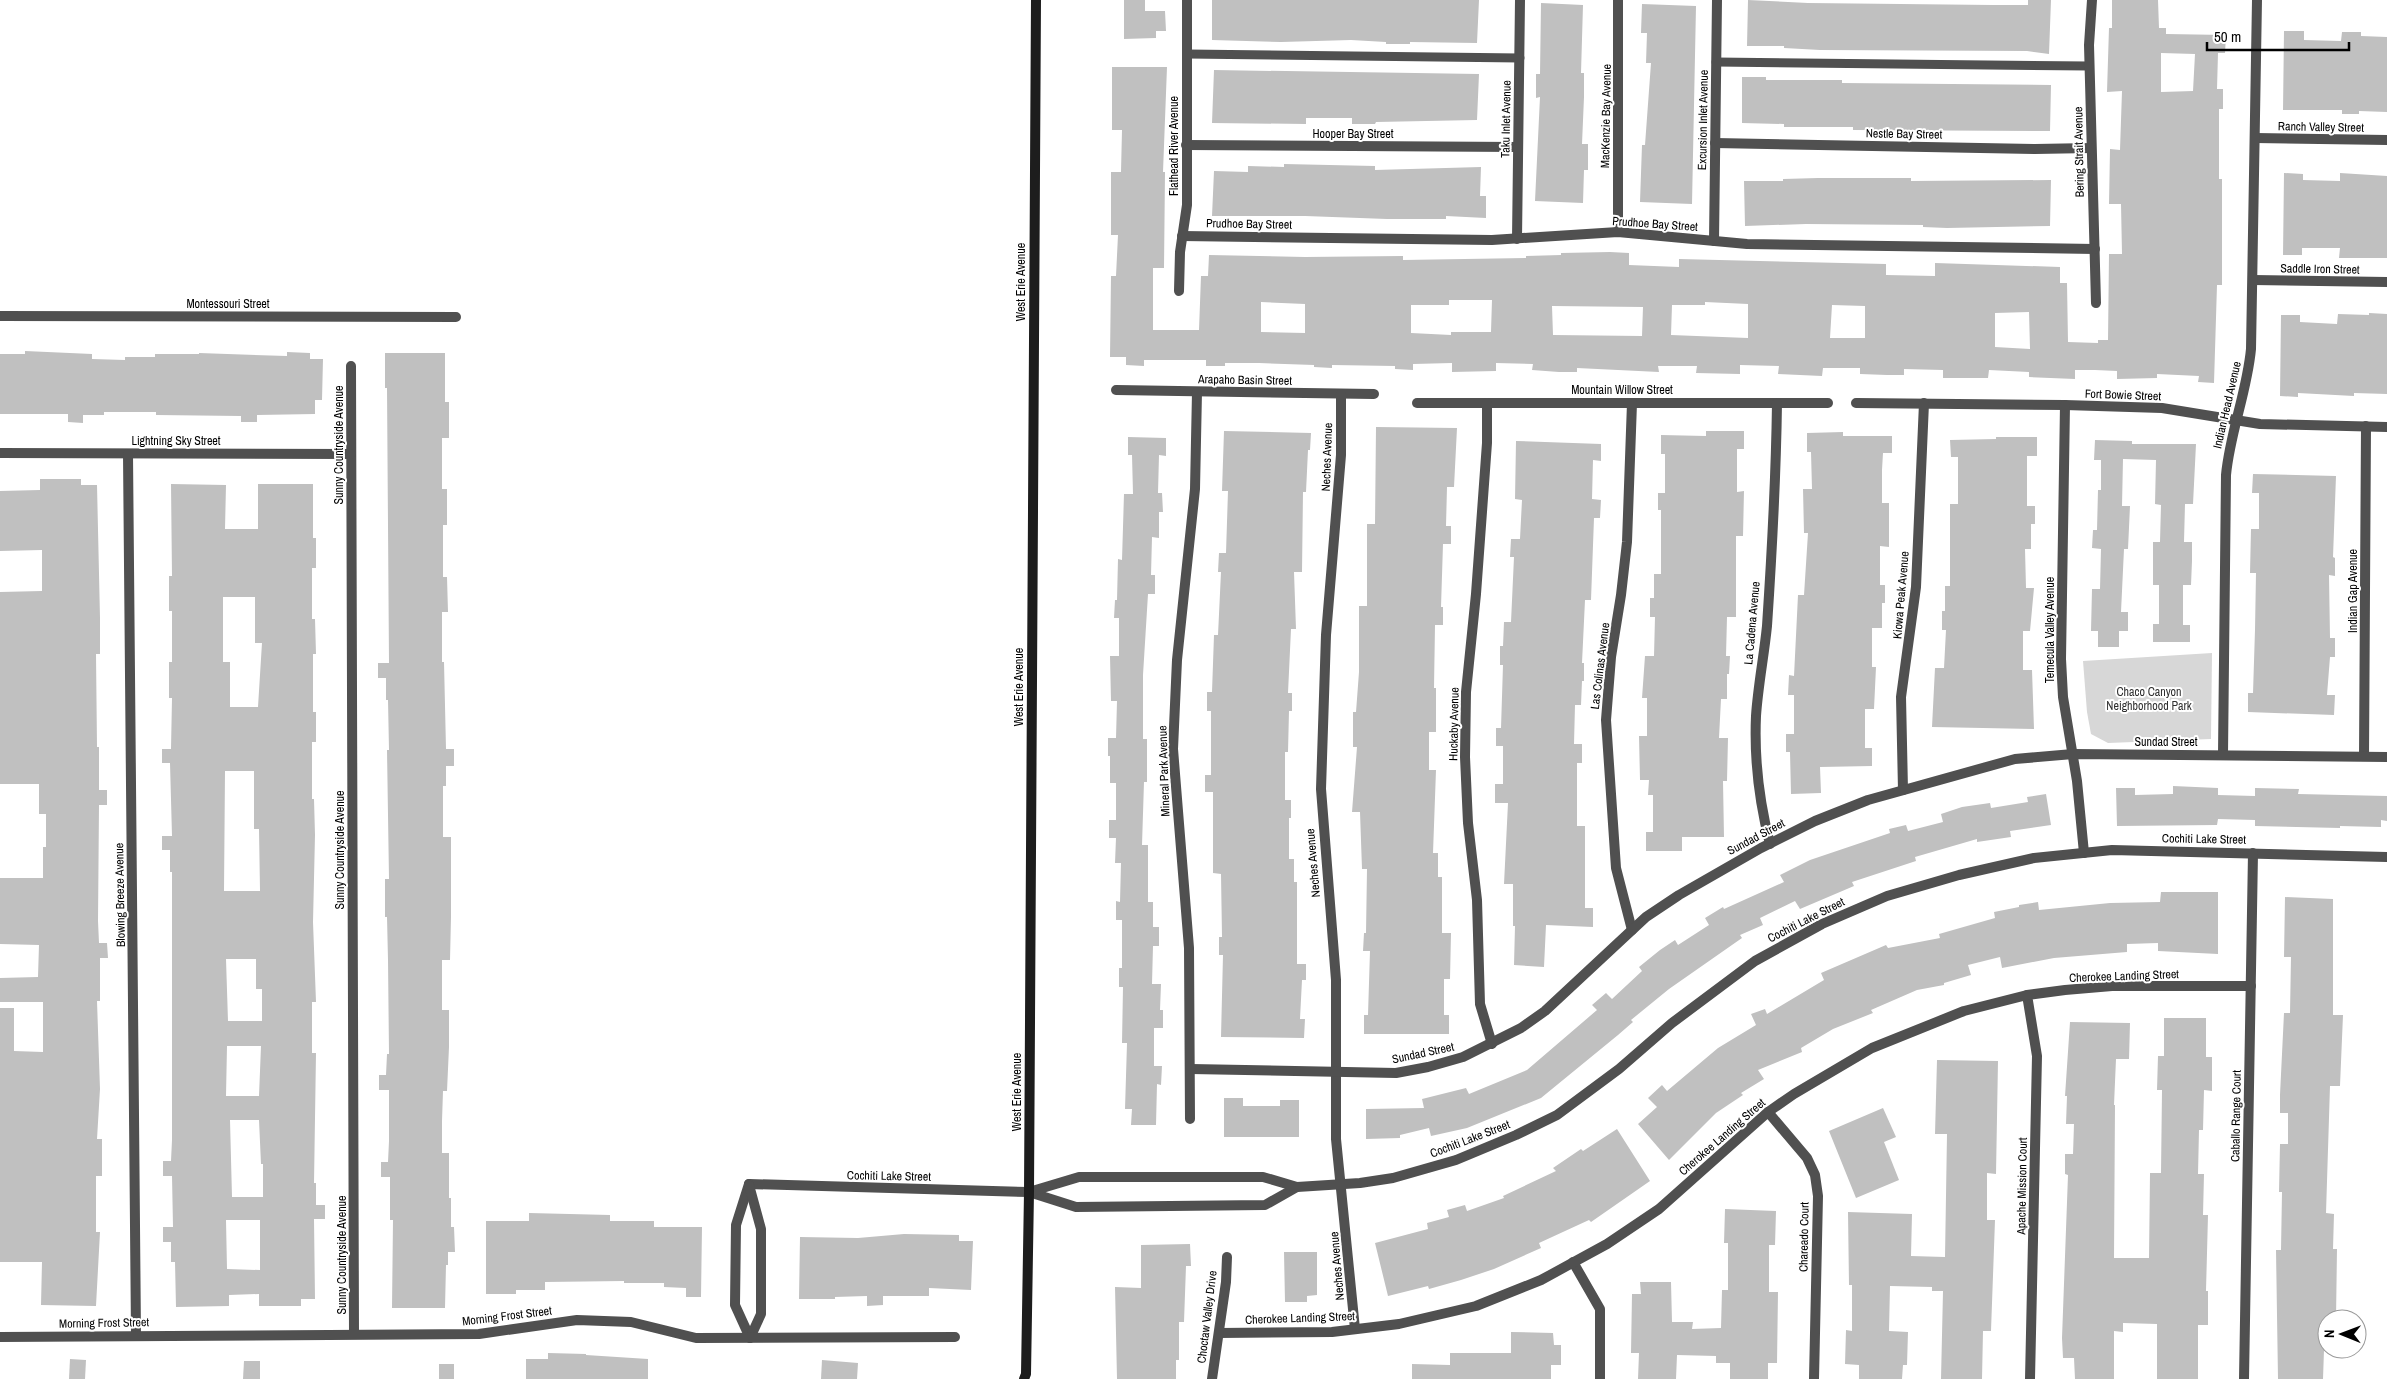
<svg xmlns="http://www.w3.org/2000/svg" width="2387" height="1379" font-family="'Archivo Narrow',sans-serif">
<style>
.green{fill:#d7d7d7}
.building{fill:#c0c0c0;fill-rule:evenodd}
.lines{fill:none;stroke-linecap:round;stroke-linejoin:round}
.lane{stroke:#505050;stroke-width:9}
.street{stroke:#505050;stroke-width:10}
.secondary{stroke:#1d1d1d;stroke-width:10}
.labels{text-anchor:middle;stroke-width:4;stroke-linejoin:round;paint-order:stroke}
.street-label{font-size:12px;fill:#000;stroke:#fff}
.park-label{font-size:12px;fill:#2e2e2e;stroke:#fff}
</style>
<rect width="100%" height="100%" fill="#fff"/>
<path class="green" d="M2212 653 2211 739 2108 743 2091 734 2087 712 2083 661Z"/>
<g class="building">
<path d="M1124 0H1145V11H1165L1166 31H1156V38L1124 39Z"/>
<path d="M1212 0H1479L1477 43 1410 42V44H1386V42L1351 40 1281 42 1212 40Z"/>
<path d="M1748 0 1808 3 1993 5H2028V0H2051L2049 54 2027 51 1820 50 1784 48V46H1747Z"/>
<path d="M2112 0H2158L2159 28H2166V34L2226 35 2225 53H2218L2217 89H2223V109H2219V179H2222V285H2217L2214 383 2198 382 2199 376 2157 374V378L2117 379V371L2095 370H2075V379L2029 377V372L1989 370 1988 378H1943V370L1904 369V375H1887L1860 374V368H1823L1822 376 1778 374 1779 366 1740 365V374L1696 373 1697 366H1658L1659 372 1577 368V372H1559L1532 370 1533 364 1496 363V371L1452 372V363L1413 364V370L1395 369V366L1332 365V368L1314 367V365L1259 363H1225V366H1206V360H1144V366L1126 365V357H1110L1111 276H1116L1118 235H1111V172H1121L1122 130H1112V67H1167L1163 172H1165L1164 268H1153V330H1199L1201 276H1208L1209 255 1305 257 1403 256V260L1526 258V256L1561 255V253L1610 252 1629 253V265L1679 267V259L1886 264V275L1935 276V263L2060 267V283H2067L2068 342 2098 343V340H2108L2109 254H2122L2121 204H2109L2110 149 2120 150 2122 91 2107 92 2109 28H2112ZM2161 53 2195 54 2193 91 2161 92ZM1449 300H1492L1491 332H1451V335L1411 333V305H1449ZM1261 302 1305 304V333L1261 332ZM1705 302 1748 304V338L1671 335 1672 305H1705ZM1832 305 1865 306V338H1830ZM1552 306 1643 307 1642 336 1553 335ZM2029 312 2030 349 1995 347V313Z"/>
<path d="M1541 3 1583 5 1581 73H1584V97L1582 144H1588V170H1584L1583 203 1535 201 1540 97 1536 98V74H1540Z"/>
<path d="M1642 4 1696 6 1692 204 1640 202 1642 145H1645L1651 63H1646L1647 33H1641Z"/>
<path d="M2284 31H2304V40L2341 41 2342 32H2361V36L2387 37V112L2359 111V114H2342V110H2283Z"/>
<path d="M1214 70 1479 74 1477 120 1376 122 1375 124H1352V118H1306V124L1212 123Z"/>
<path d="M1742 77H1766V80H1842V83L2051 85 2050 131 1853 130V127H1784V124L1742 123Z"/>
<path d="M1284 164 1375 166V170L1481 167 1480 196H1486V218L1446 216V219H1387L1305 216H1212L1214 171 1248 172V166L1284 167Z"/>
<path d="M2284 173 2303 174V180L2340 181V173L2387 176V258H2339L2340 248H2302V255H2283Z"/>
<path d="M1818 178H1911V181L2051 180 2050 226 1947 228 1923 227V225L1806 224 1745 226 1744 181H1783V179Z"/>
<path d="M2369 313 2387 314V394L2354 393V396L2298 393V397L2280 396 2281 315H2300V322L2337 324 2338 314 2369 315Z"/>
<path d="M25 351 92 354V359L125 360V357H155V354H199V353L287 356V352L310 353V359H323L322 400H315V414L257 415V422H241V416L156 415V412H104V415H83V423L68 422V414H0V354H25Z"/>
<path d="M385 353H445V402H449V438H442V489H447V525H443V577H447L448 612H442V662H444L446 749H454V766H446V786H443V837H451V917L450 960H442V1010H449V1047L447 1091H443L442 1121V1153H449V1198H451V1227H454L455 1252H448V1265H446L445 1308H392L393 1220H390V1177H381V1162H388L389 1141V1090H379V1075H386L387 1054H389L388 960 387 917H385V879H389L387 750H389L388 700H386V678H378V663H389L387 388H385Z"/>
<path d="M1376 427 1457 428 1454 487H1447L1446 526H1451V544H1443L1441 607H1443V625H1435L1434 688H1436V732H1429V770H1436L1433 853H1438V877H1442V933H1451L1450 979H1444V1015H1449V1034H1364V1015H1368L1370 951H1363L1364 933H1366L1367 869H1362L1360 812H1352L1357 747H1353V712H1356L1359 672V606H1367V524H1375Z"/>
<path d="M1224 431 1311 433 1310 450H1308L1306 492H1303L1302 572H1294L1296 629H1291L1288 693H1292V711H1289L1288 752H1285V800H1291V818H1289V859H1294V882H1297V964H1306V980H1302L1300 1019H1305L1304 1038 1221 1037 1223 955H1219V937H1222L1221 874 1213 873V792H1205V775H1211V711H1207V692H1212L1214 635H1218L1221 572H1218L1219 553H1226L1228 491H1222Z"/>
<path d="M1706 431H1744V449H1737V492L1744 491 1743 536H1736V617H1727L1726 656H1730L1729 674H1727V699H1721L1719 738H1728L1727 781H1723L1724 837H1682V851H1646V832H1653V795H1648L1649 780H1640L1639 736H1647V698H1642L1645 656H1654L1655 617H1650V598H1654V574H1661V510H1658V493H1665V454H1661V435L1706 436Z"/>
<path d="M1843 432V436H1892V453H1883L1882 470V503H1889V547L1880 546V585H1885V603H1882V628H1872V667H1876L1874 709H1865V748H1872V766L1820 767 1821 793 1791 794 1790 752H1786V734H1794V695H1788L1789 675 1794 676 1798 595H1804L1808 533H1804L1803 489H1812L1811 452H1807V433Z"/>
<path d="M1128 437 1166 438V456L1159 455 1158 493H1162L1163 512H1159V538L1152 537 1151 575H1155V594H1148L1143 675V739H1147V782H1144L1142 845H1148V902H1153V927H1159V946H1153L1152 984H1161L1160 1010H1163V1028H1154V1066H1162L1161 1085 1157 1084 1156 1125H1131L1132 1109H1125L1127 1043H1122L1123 987H1119V968H1122V920H1116V901L1120 902 1121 863H1115L1116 838H1109V820H1116V783H1110V756H1108V738H1116L1117 701H1111L1110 656H1119V618H1114L1115 600H1117L1118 559 1122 560 1124 494H1133L1132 455H1128Z"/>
<path d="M1996 437H2037V456H2027V506H2035V524H2031V549H2025L2026 588H2034L2030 631H2023V670H2032L2034 729 1932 727 1935 668H1944L1946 630H1942V611H1945V586H1950V504H1958V457H1951L1950 440 1996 439Z"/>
<path d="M2095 440 2132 441V444H2196L2193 504H2185L2184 542H2192V561L2191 585H2183V625H2190V642H2153V624H2159V585H2153V542H2160L2161 505 2155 504 2156 460 2123 459 2122 506H2130L2128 549H2124L2121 612H2128V631H2119V647H2098V631H2091L2092 589H2100L2101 549 2092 548 2093 530H2097L2098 490H2101V460H2094Z"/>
<path d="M1516 441 1601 444V461L1593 460 1592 499 1601 500 1600 518H1594L1591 600H1585L1582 663H1584V681H1582L1581 705H1575L1574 744H1582V763H1577V826H1585V908H1593V927L1546 925 1544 967 1514 965 1515 926H1513V884H1504L1508 803H1495V784H1503V746H1496V728H1501L1503 665H1500V646H1503L1504 622H1511L1514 557H1510L1511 539H1520L1522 500 1515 499Z"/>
<path d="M2253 474 2336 476 2333 557 2335 558V576L2329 575 2330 638H2335V657H2330L2327 695H2335L2334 715 2248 712V693H2253L2255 630 2256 573H2250L2251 529H2259V493H2252Z"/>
<path d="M40 479H81V485H97L100 618V654H96L97 747H99V790H107V805H99L98 921 99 943H107L108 958H100V1001H97L100 1089 97 1139H102V1176H96V1232H100L96 1306 41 1305 42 1262H0V1008H14V1051L43 1052V1002H0V978L38 977 39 945 0 944V878H43V847H46V814H39V784H0V592L42 591V550L0 551V491L40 490Z"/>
<path d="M171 484 226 485 225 529H258V484H313V538H316V568H312V619H315L316 654H313V712H316V742H312V799H314L315 835 313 922 316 1002H312V1053H316L314 1183H316V1205H325V1219H314L315 1299H301V1306H259V1294L229 1295V1306L176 1307 175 1262H171V1242H163V1227H173L172 1176H163V1161H171L172 1140V872H170V850H162V836H172L170 763H162V749H171L172 698H169V662H172V611H169V576H172ZM223 597H255V643H262L258 707H230V662H223ZM225 771H254V829H259L260 891H224ZM226 959H256V989H262V1021H228ZM227 1046H261L259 1096H226ZM230 1120H259L261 1164H263V1197H232ZM226 1220H260V1270L227 1269Z"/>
<path d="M2173 786 2218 788V795L2255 796V788L2299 789 2298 794 2387 796V821L2381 820V827L2340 826V828L2255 826V820L2218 819 2217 825 2117 826 2116 788H2135V795L2173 794Z"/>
<path d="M2046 794 2051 825 2010 831 2011 837 1977 842V839L1915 857 1916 861 1852 882 1854 886 1800 909 1795 901 1760 918 1763 925 1740 935 1742 938 1669 989 1631 1020 1633 1022 1618 1035 1541 1098 1467 1128 1431 1136 1429 1128 1400 1135V1138L1366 1139V1109L1424 1108 1422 1099 1466 1088 1469 1094 1527 1070 1597 1010 1592 1005 1606 993 1612 999 1642 971 1639 967 1660 950 1675 940 1678 945 1709 925 1705 918 1723 907 1724 909 1784 882 1780 875 1810 860 1890 833 1889 829 1906 825 1908 831 1943 822 1941 814 1962 807 1990 803 1991 808 2028 802 2027 797Z"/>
<path d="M2161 892H2218V954L2158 951V943L2127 944V952L2054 958 2002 968 2000 957 1968 965 1971 975 1944 983V985L1917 990 1871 1010 1873 1013 1833 1029 1801 1048 1802 1052 1758 1070 1764 1079 1741 1093 1743 1095 1716 1113 1669 1160 1638 1124 1657 1107 1648 1098 1662 1085 1667 1091 1718 1048 1756 1025 1751 1014 1765 1009 1767 1014 1824 980 1821 973 1886 945 1888 948 1940 938 1939 934 1995 918 1994 912 2019 907V905L2038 902 2039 910 2110 903 2160 902Z"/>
<path d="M2285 897 2333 899V1015H2343L2340 1086H2330L2326 1213 2334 1214 2333 1249H2337L2336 1319 2325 1321 2323 1379H2278L2276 1250H2281L2282 1192H2279L2280 1144H2288V1113H2280V1095L2284 1013H2290L2291 957H2284Z"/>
<path d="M2164 1018H2206V1057H2212V1091L2204 1090 2203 1130H2199L2198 1174H2204L2203 1215H2208L2206 1291H2208V1325H2198V1379H2157V1324L2123 1323V1332L2114 1331V1379H2075L2074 1358H2063L2062 1338 2068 1175 2065 1174V1154H2073L2074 1124H2066L2067 1096H2065L2070 1022 2130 1023 2129 1059H2116L2114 1105H2115L2114 1258H2149L2150 1173H2161L2162 1090H2157L2158 1056H2164Z"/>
<path d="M1937 1060 1998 1061 1996 1174 1987 1173V1220H1995L1991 1331H1983L1982 1379H1941L1943 1291H1932V1287L1890 1286 1889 1331 1908 1332 1907 1365H1903L1902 1379H1859V1365L1845 1364 1846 1330 1852 1331V1285H1849L1848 1212 1912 1214 1911 1256 1945 1257 1947 1134H1935Z"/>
<path d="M1224 1098H1243V1106H1280V1100H1299V1137H1224Z"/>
<path d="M1883 1108 1896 1137 1884 1142 1899 1180 1856 1198 1829 1131Z"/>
<path d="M1617 1129 1650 1181 1591 1222 1589 1220 1539 1243 1541 1248 1494 1269 1461 1280 1429 1289 1428 1286 1388 1296 1375 1243 1428 1229 1427 1223 1449 1217 1447 1210 1465 1205 1467 1211 1504 1198 1503 1196 1556 1171 1553 1168 1581 1149 1583 1151Z"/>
<path d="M1725 1209 1776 1211 1775 1245H1769V1292H1778L1777 1363H1768V1379H1730V1363H1716V1356L1677 1355 1676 1379H1638L1639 1353H1631L1632 1294H1641L1640 1282H1671L1672 1322H1693L1692 1329 1721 1328 1722 1290H1728V1243H1724Z"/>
<path d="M529 1213 610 1215V1221H654V1227H702L701 1297H686V1288L664 1287V1283H624V1281L545 1282V1290H516V1294H486V1221H529Z"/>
<path d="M904 1234 959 1235V1241H973L971 1290 929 1288V1296H883V1305L867 1306V1296L835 1297V1299H799L800 1237 858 1238Z"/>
<path d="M1190 1244 1191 1266H1186L1184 1322H1179V1360H1176V1379H1117L1115 1287 1141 1288V1245Z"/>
<path d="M1284 1252H1317V1295L1307 1296V1302H1285Z"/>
<path d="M1511 1332 1553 1333 1554 1345H1561V1365H1551V1379H1412V1364L1450 1365V1353H1511Z"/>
<path d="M548 1353 586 1354V1355L648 1359V1379H526V1359H548Z"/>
<path d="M70 1359 86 1360 85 1379H69Z"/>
<path d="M822 1360 858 1363 857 1379H821Z"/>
<path d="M244 1361H260V1379H243Z"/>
<rect x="439" y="1364" width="15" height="15"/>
</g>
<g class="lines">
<g class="lane">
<path d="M1187 54 1520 58"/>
<path d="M1716 62 2089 66"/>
</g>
<g class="street">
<path d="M2092 0 2089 45 2096 303"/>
<path d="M2255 138 2387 140"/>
<path d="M1715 143 2035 149 2091 148"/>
<path d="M1186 145 1518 147"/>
<path d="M1618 232V0"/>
<path d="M1182 236 1492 240 1618 232 1747 244 2095 249"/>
<path d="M1517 239 1520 0"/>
<path d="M1714 241 1717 0"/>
<path d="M2253 280 2387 282"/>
<path d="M1179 291 1180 252 1187 205V0"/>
<path d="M0 316 456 317"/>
<path d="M351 366 354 1334"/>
<path d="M1116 390 1374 394"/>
<path d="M1341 394V455L1326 635 1321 789 1336 980V1139L1355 1329"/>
<path d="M1417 403H1828"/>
<path d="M1487 403V443L1476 594 1466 692 1465 757 1468 823 1477 900 1480 1004 1492 1044"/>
<path d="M1632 403 1627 542 1621 595 1611 657 1606 720 1616 868 1632 930"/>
<path d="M1856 403 2065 405 2162 408 2260 424 2387 427"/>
<path d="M2065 405 2061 659 2063 697 2077 781 2084 853"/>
<path d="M0 453 351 454"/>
<path d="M128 454 136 1335"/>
<path d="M2223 755 2226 475C2230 432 2247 392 2251 349L2257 0"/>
<path d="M2364 756 2366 426"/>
<path d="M1903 790 1901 697 1916 587 1924 403"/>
<path d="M1770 844C1759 801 1754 761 1756 716 1758 686 1764 656 1767 626 1772 551 1776 477 1777 403"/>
<path d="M2027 995 2037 1056 2030 1379"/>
<path d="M1191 1069 1396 1073 1428 1067 1463 1057 1521 1028 1545 1011 1646 917 1679 895 1761 848 1815 821 1868 800 2015 759 2073 754 2387 757"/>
<path d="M1768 1112 1807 1158 1815 1175 1818 1196 1814 1379"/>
<path d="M1190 1119 1189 948 1173 749 1177 660 1195 489 1197 392"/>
<path d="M749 1184 1029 1192 1076 1207 1265 1205 1297 1187"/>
<path d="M749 1184 736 1225 735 1305 750 1338"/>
<path d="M749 1185 761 1229V1314L750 1338"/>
<path d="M1029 1192 1079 1177H1263L1297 1187 1360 1183 1393 1178 1456 1160 1516 1135 1557 1115 1619 1069 1672 1023 1755 961 1822 924 1887 896 1959 875 2034 858 2112 850 2387 857"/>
<path d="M1573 1262 1600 1309V1379"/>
<path d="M1219 1333 1332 1332 1399 1324 1476 1306 1541 1280 1607 1244 1659 1209 1768 1112 1794 1094 1872 1048 1964 1011 2027 995 2065 990 2112 986H2251"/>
<path d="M0 1337 479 1334 577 1320 631 1322 696 1338 955 1337"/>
<path d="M1212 1379 1226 1282 1227 1257"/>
<path d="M2244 1379 2253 853"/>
</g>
<path class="secondary" d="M1024 1379 1026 1374 1029 1192 1036 0"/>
</g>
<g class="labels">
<g class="street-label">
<text transform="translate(1606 116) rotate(-89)" y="4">MacKenzie Bay Avenue</text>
<text transform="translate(1506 119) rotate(-89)" y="4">Taku Inlet Avenue</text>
<text transform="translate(1703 120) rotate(-89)" y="4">Excursion Inlet Avenue</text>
<text transform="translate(2321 127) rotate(1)" y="4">Ranch Valley Street</text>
<text x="1353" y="138">Hooper Bay Street</text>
<text transform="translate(1904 134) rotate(1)" y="4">Nestle Bay Street</text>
<text transform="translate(1174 146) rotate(-90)" y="4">Flathead River Avenue</text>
<text transform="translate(2079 152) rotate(-91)" y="4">Bering Strait Avenue</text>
<text transform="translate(1249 224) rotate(1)" y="4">Prudhoe Bay Street</text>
<text transform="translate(1655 224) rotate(4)" y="4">Prudhoe Bay Street</text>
<text transform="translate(2320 269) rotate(1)" y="4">Saddle Iron Street</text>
<text transform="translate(1021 282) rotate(-90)" y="4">West Erie Avenue</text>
<text x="228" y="308">Montessouri Street</text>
<text transform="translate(1245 380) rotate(1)" y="4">Arapaho Basin Street</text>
<text x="1622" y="394">Mountain Willow Street</text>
<text transform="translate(2123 395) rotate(2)" y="4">Fort Bowie Street</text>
<text transform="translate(2227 405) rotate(-77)" y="4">Indian Head Avenue</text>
<text x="176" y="445">Lightning Sky Street</text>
<text transform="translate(339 445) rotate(-90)" y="4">Sunny Countryside Avenue</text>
<text transform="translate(1327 457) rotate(-88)" y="4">Neches Avenue</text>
<text transform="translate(2353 591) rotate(-90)" y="4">Indian Gap Avenue</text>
<text transform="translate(1901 595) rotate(-85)" y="4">Kiowa Peak Avenue</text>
<text transform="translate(1752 623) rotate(-85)" y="4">La Cadena Avenue</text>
<text transform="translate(2050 630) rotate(-90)" y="4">Temecula Valley Avenue</text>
<text transform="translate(1600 666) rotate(-83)" y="4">Las Colinas Avenue</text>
<text transform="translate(1019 687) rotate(-90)" y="4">West Erie Avenue</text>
<text transform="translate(1454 724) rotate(-89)" y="4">Huckaby Avenue</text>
<text x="2166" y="746">Sundad Street</text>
<text transform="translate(1164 771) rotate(-92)" y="4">Mineral Park Avenue</text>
<text transform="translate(1756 837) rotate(-28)" y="4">Sundad Street</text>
<text transform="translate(2204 839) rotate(1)" y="4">Cochiti Lake Street</text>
<text transform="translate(340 850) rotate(-90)" y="4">Sunny Countryside Avenue</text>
<text transform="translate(1313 863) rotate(-95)" y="4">Neches Avenue</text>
<text transform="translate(120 895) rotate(-91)" y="4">Blowing Breeze Avenue</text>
<text transform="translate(1806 920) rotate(-27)" y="4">Cochiti Lake Street</text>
<text transform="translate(2124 976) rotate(-2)" y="4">Cherokee Landing Street</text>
<text transform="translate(1423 1053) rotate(-12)" y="4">Sundad Street</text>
<text transform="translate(1017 1092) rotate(-90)" y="4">West Erie Avenue</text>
<text transform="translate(2236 1116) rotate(-89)" y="4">Caballo Range Court</text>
<text transform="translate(1722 1137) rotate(-41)" y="4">Cherokee Landing Street</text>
<text transform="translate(1470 1139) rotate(-21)" y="4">Cochiti Lake Street</text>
<text transform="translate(889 1176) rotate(1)" y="4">Cochiti Lake Street</text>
<text transform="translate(2022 1186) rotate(-89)" y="4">Apache Mission Court</text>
<text transform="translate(1804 1237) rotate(-89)" y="4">Chareado Court</text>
<text transform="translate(342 1255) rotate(-90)" y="4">Sunny Countryside Avenue</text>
<text transform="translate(1337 1266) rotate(-95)" y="4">Neches Avenue</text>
<text transform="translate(507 1316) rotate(-7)" y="4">Morning Frost Street</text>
<text transform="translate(1207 1317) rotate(-83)" y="4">Choctaw Valley Drive</text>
<text transform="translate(1300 1318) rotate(-2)" y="4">Cherokee Landing Street</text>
<text transform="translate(104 1323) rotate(-1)" y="4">Morning Frost Street</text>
</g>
<g class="park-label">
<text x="2149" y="696">Chaco Canyon<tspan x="2149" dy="14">Neighborhood Park</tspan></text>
</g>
</g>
<g transform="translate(2342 1334) rotate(271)"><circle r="24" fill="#ffffff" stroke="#999999"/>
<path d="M0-4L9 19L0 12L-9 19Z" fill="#000000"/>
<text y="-8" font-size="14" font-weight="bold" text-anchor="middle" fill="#000000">N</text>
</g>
<path d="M2207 42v8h142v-8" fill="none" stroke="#000000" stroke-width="2.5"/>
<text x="2214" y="42" font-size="15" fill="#000000" stroke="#ffffff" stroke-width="4" paint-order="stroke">50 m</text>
</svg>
